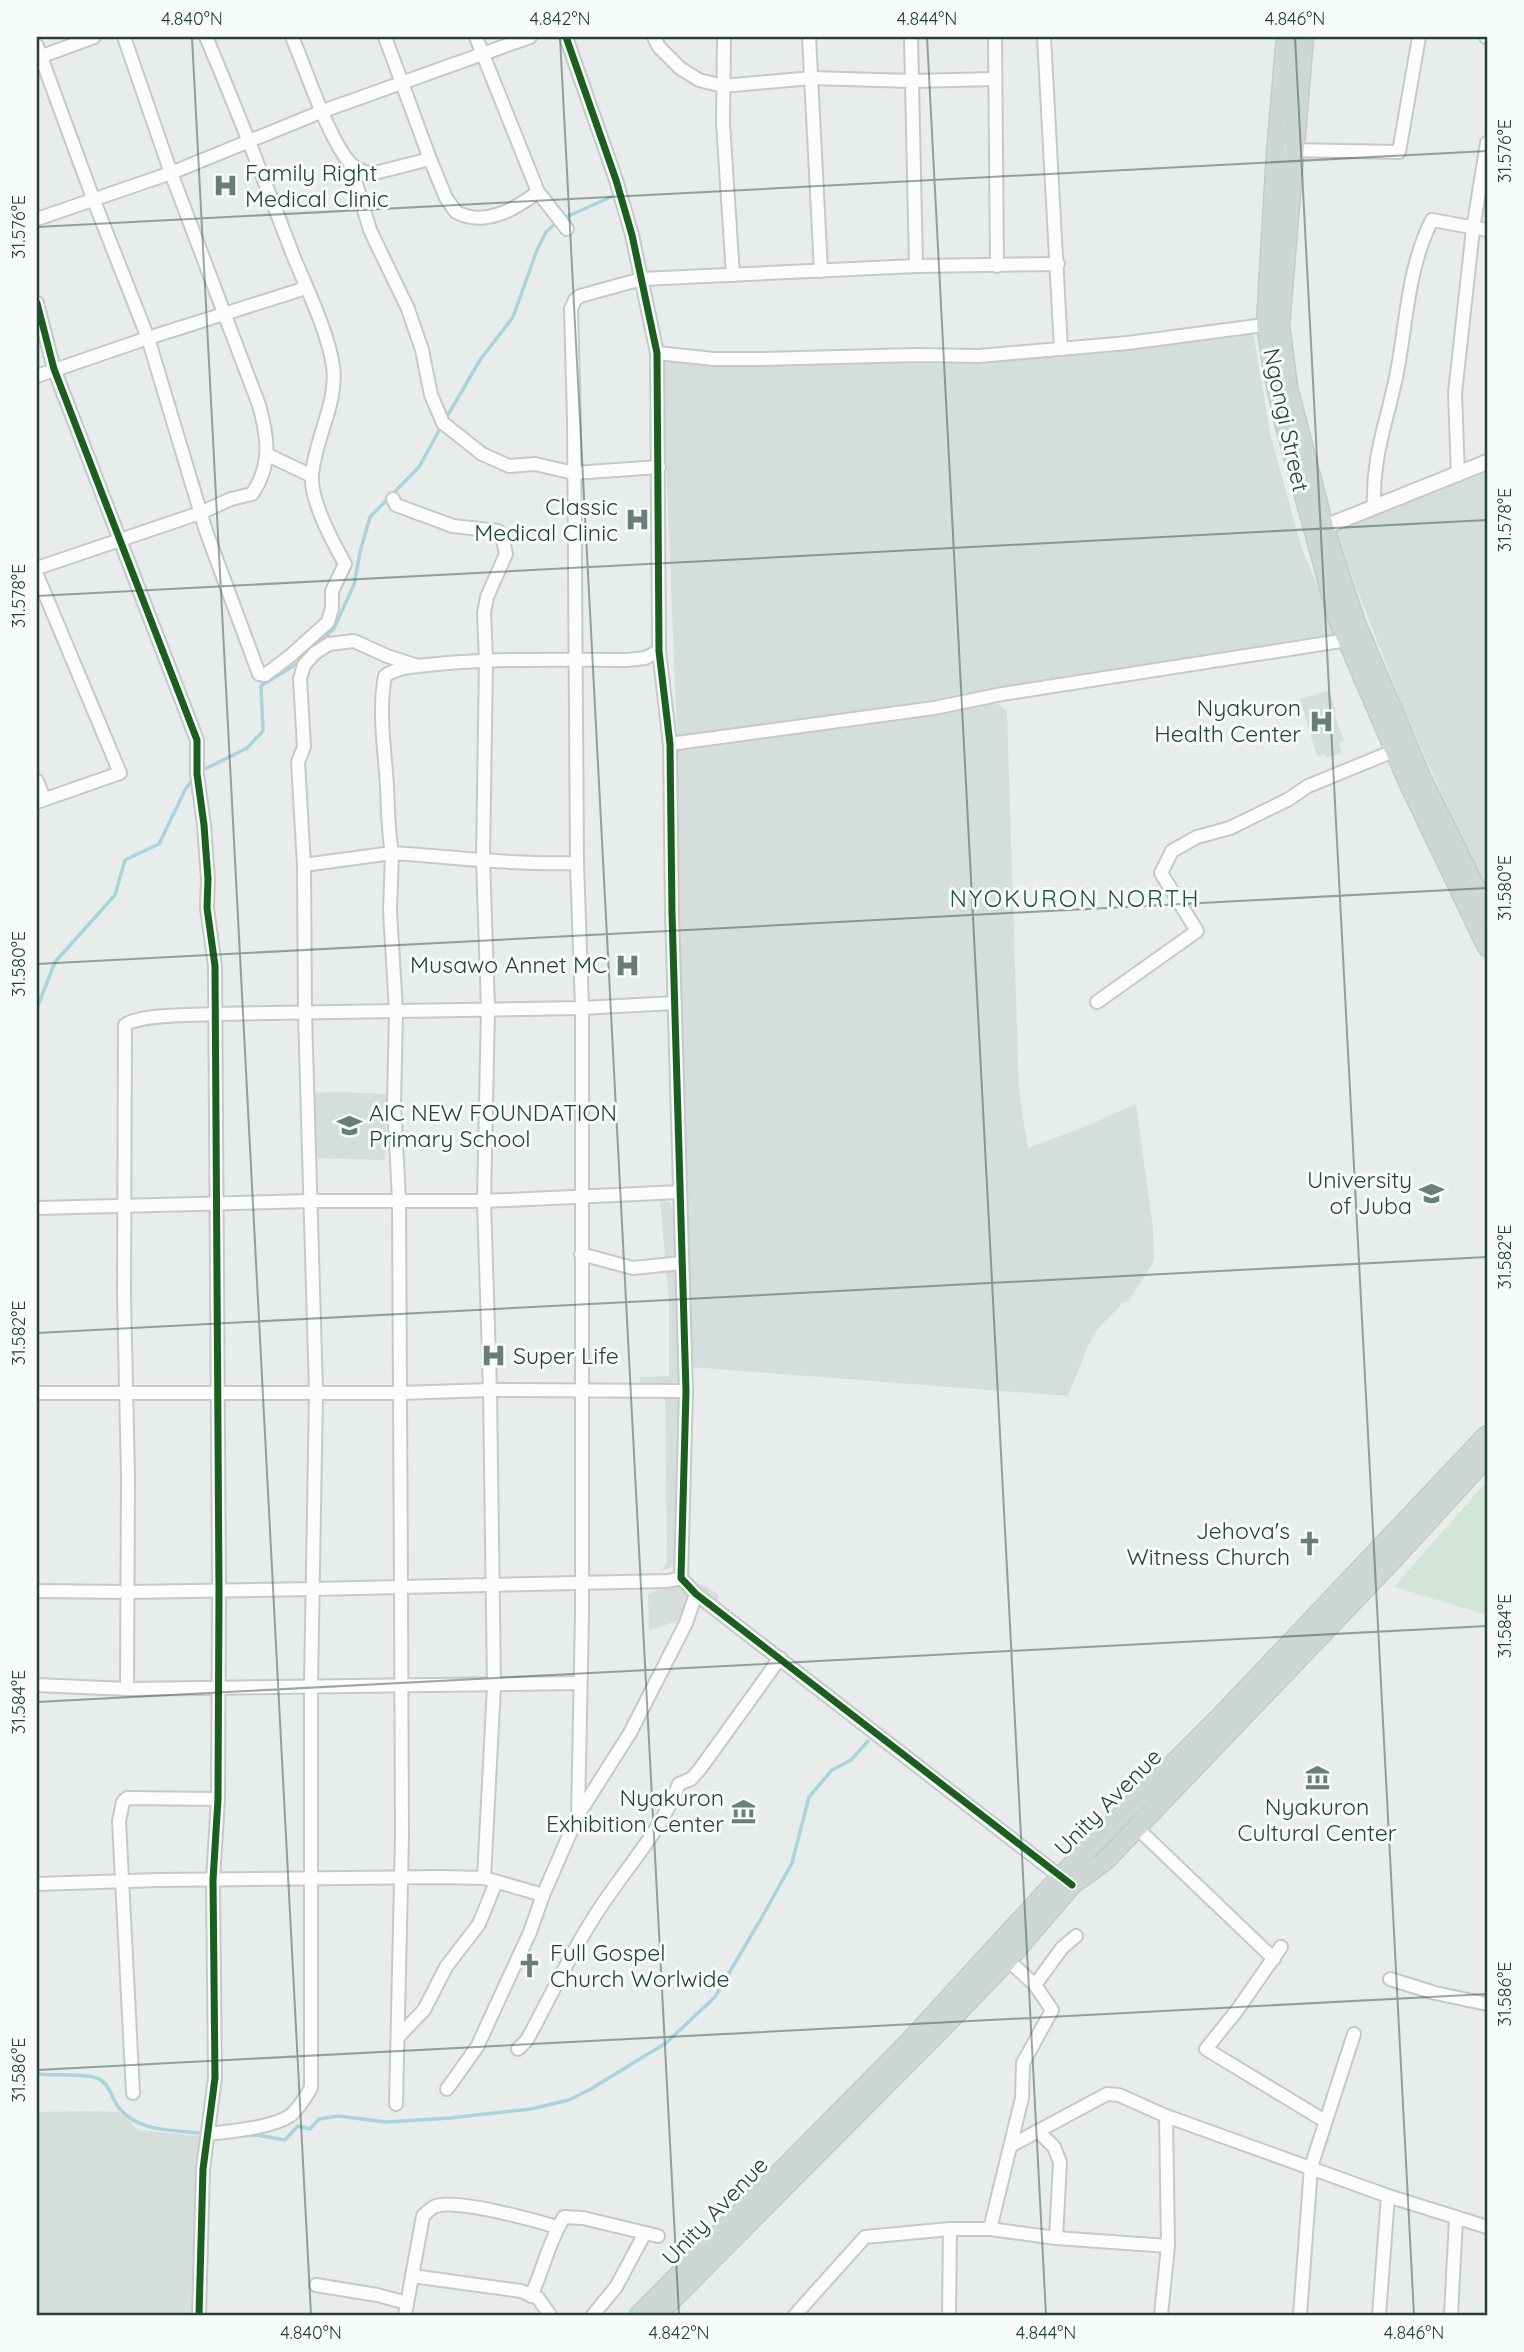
<svg xmlns="http://www.w3.org/2000/svg" width="1524" height="2352" font-family="Quicksand,sans-serif">
<style>
.built{fill:#d6dedb}
.green{fill:#d1e6d8}
.lines{fill:none;stroke-linecap:round;stroke-linejoin:round}
.stream{stroke:#a9d4db;stroke-width:3.5}
.minor-casing{stroke:#c5cac8;stroke-width:16}
.tertiary-casing{stroke:#c5cac8;stroke-width:18}
.primary-casing{stroke:#c3ccc9;stroke-width:21}
.minor{stroke:#fcfcfc;stroke-width:12}
.tertiary{stroke:#fcfcfc;stroke-width:14}
.primary{stroke:#cfd7d5;stroke-width:18}
.cycleway-casing{stroke:#f7fbf9;stroke-width:11}
.cycleway{stroke:#1b5e20;stroke-width:7}
.ticks{fill:none;stroke:#24423a;stroke-width:2;stroke-opacity:0.45}
.labels{text-anchor:middle;stroke-width:6;stroke-linejoin:round;paint-order:stroke}
.poi-label{font-size:23px;fill:#24423a;stroke:#f7fbf9;text-anchor:end}
.street-label{font-size:23px;fill:#24423a;stroke:#f7fbf9}
.neighbourhood-label{font-size:24px;letter-spacing:2px;fill:#1f5548;stroke:#f7fbf9}
.neatline{fill:none;stroke:#24423a;stroke-width:2.5}
.ticks-label{font-size:18px;text-anchor:middle;fill:#24423a}
</style>
<rect width="100%" height="100%" fill="#e8edeb"/>
<g class="built">
<path d="M1252 326 1271 437 1302 549 1339 637 1099 676 677 737 662 359 959 364 1099 351Z"/>
<path d="M1487 472V894L1404 710 1334 530Z"/>
<path d="M1329 690 1336 712 1334 713 1344 741 1339 743 1342 753 1326 758 1325 755 1319 756 1316 753 1300 699Z"/>
<path d="M997 703 1007 711 1019 1091 1028 1148 1084 1127 1136 1104 1153 1228 1154 1261 1128 1302 1121 1303 1120 1307 1098 1329 1088 1346 1068 1396 690 1367 684 1188 677 751 684 743Z"/>
<path d="M338 1092 387 1094 385 1160 310 1158 311 1093Z"/>
<path d="M660 1201 670 1202 677 1226 678 1382 640 1385V1377L669 1376V1301Z"/>
<path d="M665 1392 682 1393 680 1533 674 1566 662 1571 667 1560Z"/>
<path d="M702 1584 719 1595 714 1615 697 1603 678 1621 649 1630 648 1594 661 1588Z"/>
<path d="M85 2111 120 2112 138 2130 201 2136 194 2315H37V2112Z"/>
</g>
<path class="green" d="M1487 1481V1615L1394 1587Z"/>
<g class="lines">
<g class="stream">
<path d="M564 218 613 196"/>
<path d="M445 420 480 360 513 317 537 250 546 232 557 222"/>
<path d="M316 646 334 628 354 585 360 552 370 517 419 467 441 427"/>
<path d="M201 771 247 748 263 731 261 686 301 661"/>
<path d="M37 1008 55 962 115 895 125 860 159 844 185 790 193 779"/>
<path d="M37 2074C54 2076 81 2073 97 2078 110 2083 111 2098 119 2108 141 2134 174 2129 205 2134"/>
<path d="M240 2136 257 2135 285 2140 298 2126 310 2129 319 2119 338 2116 386 2122 450 2118 531 2109 569 2100 589 2090 666 2043 715 1997 762 1917 792 1863 809 1797 832 1770 851 1760 868 1741"/>
</g>
<defs>
<g id="minor">
<path d="M292 37C306 69 329 141 351 164 357 169 363 172 371 174L430 159"/>
<path d="M385 37 430 159 446 198 456 212C484 227 514 210 538 192"/>
<path d="M476 37 538 192 567 229"/>
<path d="M566 37 616 180 632 235 657 353 659 651 670 744 672 913 686 1391 681 1578 696 1594 1067 1882"/>
<path d="M654 37 659 47 680 68 699 80 723 86 812 78 912 81 995 79"/>
<path d="M724 37 723 123 733 275"/>
<path d="M809 37 821 271"/>
<path d="M911 37 916 266"/>
<path d="M995 37 997 266"/>
<path d="M1044 37 1061 349"/>
<path d="M1486 37H1487"/>
<path d="M37 46 94 201 148 338 206 531 259 674 265 675 290 656 328 622 332 608V591L345 564C333 542 310 501 312 475 315 438 338 403 333 366 328 332 306 287 293 255 265 182 237 109 206 37"/>
<path d="M37 58 94 37"/>
<path d="M1289 150 1399 152 1419 37"/>
<path d="M350 163 370 230 408 309 422 350 431 395 443 423 482 454 509 466 535 464 574 473 659 467"/>
<path d="M37 219 171 173 323 111 530 37"/>
<path d="M37 303 54 369 197 740V774L204 825 208 879 207 908 215 966 219 1590 218 1799 213 1880 215 2078 203 2169 199 2315"/>
<path d="M657 353 714 359H762L916 355 979 356 1128 343 1272 324"/>
<path d="M37 376 148 338 306 288"/>
<path d="M268 455 312 476"/>
<path d="M1458 475 1455 393 1473 229 1487 143"/>
<path d="M393 499 396 505 453 526 498 531 503 540 506 554 487 597 484 613 486 660 483 859 488 1008 484 1201 490 1390 494 1686 484 1878"/>
<path d="M1374 508C1372 459 1385 428 1395 382 1407 327 1406 271 1432 220L1487 230"/>
<path d="M37 568 200 513 231 499 252 494C272 465 268 437 259 405L171 173 124 37"/>
<path d="M37 575 120 773 37 802"/>
<path d="M670 744 934 708 1002 694 1347 640 1354 637"/>
<path d="M37 781 44 799"/>
<path d="M577 863C515 865 453 857 392 853 388 830 388 809 387 787 385 751 378 712 385 676 399 666 421 666 437 664 501 658 563 660 627 660L645 658 659 651"/>
<path d="M304 865 392 853 390 911 396 1011 394 1104 399 1200 401 1588 402 1837 396 2104"/>
<path d="M1097 1002 1197 931 1161 873 1172 851 1197 837 1230 828 1289 799 1308 786 1401 748"/>
<path d="M37 1208 310 1201H484L680 1192"/>
<path d="M581 1254 633 1268 682 1263"/>
<path d="M37 1393H400L490 1390 686 1391"/>
<path d="M37 1591 127 1592 314 1589 668 1581 681 1578"/>
<path d="M37 1685 127 1689 580 1683"/>
<path d="M127 1689 128 1476 124 1296 125 1025C140 1014 194 1015 215 1014L582 1008 674 1003"/>
<path d="M578 1815 582 1615V1008L577 863 574 420 571 309 575 300 580 296 642 279 916 266 1058 264"/>
<path d="M1136 1827 1274 1959"/>
<path d="M37 1884 159 1880 440 1877 484 1878 543 1895"/>
<path d="M1281 1947 1238 2009 1206 2049 1325 2121"/>
<path d="M1390 1979 1435 1993 1487 2004"/>
<path d="M1035 1985 1062 1948 1076 1936"/>
<path d="M399 2036 424 2010 446 1967 479 1924 496 1882"/>
<path d="M518 2049 527 2040C550 1998 570 1954 596 1914 624 1870 660 1833 679 1784L691 1779 700 1769 780 1658"/>
<path d="M447 2089 477 2047 530 1932 543 1895 578 1815 630 1733 686 1623 696 1594"/>
<path d="M133 2093 119 1821 123 1802 127 1798 218 1799"/>
<path d="M1166 2116 1388 2196 1487 2227"/>
<path d="M1038 2131 1054 2147 1060 2162 1056 2238"/>
<path d="M209 2134C231 2131 273 2128 291 2115 300 2107 305 2098 311 2088V1685L316 1392 305 1014 304 865 298 762 304 747 300 679 304 665 315 653 329 644 354 641 387 656 418 666"/>
<path d="M1012 2145 1107 2094 1119 2095 1166 2116 1168 2246 1161 2315"/>
<path d="M990 2229 1022 2098 1023 2063 1052 2010 1035 1985 1008 1960"/>
<path d="M412 2276 521 2291 538 2298 550 2315"/>
<path d="M316 2285 377 2295 407 2303"/>
<path d="M531 2296C543 2270 549 2241 564 2217L583 2218 658 2236"/>
<path d="M405 2315 423 2216C426 2213 432 2207 436 2206 458 2199 534 2220 557 2227"/>
<path d="M593 2315 616 2287 645 2233"/>
<path d="M795 2315 865 2237 950 2229H990L1056 2238 1168 2246"/>
<path d="M949 2315 950 2229"/>
<path d="M1300 2315 1311 2167 1354 2034"/>
<path d="M1379 2315 1388 2196"/>
<path d="M1451 2315 1456 2219"/>
</g>
<path id="tertiary" d="M1317 530 1487 462"/>
<g id="primary">
<path d="M1286 37 1276 153 1266 324 1274 376 1284 422 1338 619 1409 784 1487 947"/>
<path d="M1304 37 1280 325 1288 387 1324 527 1356 623 1422 779 1487 911"/>
<path d="M639 2315 906 2045 1060 1877 1220 1717 1487 1435"/>
<path d="M657 2315 956 2014 1008 1960 1072 1885 1106 1860 1388 1565 1487 1457"/>
</g>
</defs>
<use href="#minor" class="minor-casing"/>
<use href="#tertiary" class="tertiary-casing"/>
<use href="#primary" class="primary-casing"/>
<use href="#minor" class="minor"/>
<use href="#tertiary" class="tertiary"/>
<use href="#primary" class="primary"/>
<defs>
<g id="cycleway">
<path d="M566 37 616 180 632 235 657 353 659 651 670 744 672 913 686 1391 681 1578 696 1594 1072 1885"/>
<path d="M37 303 54 369 197 740V774L204 825 208 879 207 908 215 966 219 1590 218 1799 213 1880 215 2078 203 2169 199 2315"/>
</g>
</defs>
<use href="#cycleway" class="cycleway-casing"/>
<use href="#cycleway" class="cycleway"/>
</g>
<path class="ticks" d="M192 37 311 2315M560 37 679 2315M927 37 1046 2315M1295 37 1414 2315M37 227 1487 151M37 596 1487 520M37 964 1487 888M37 1333 1487 1257M37 1702 1487 1626M37 2070 1487 1994"/>
<defs>
<symbol id="hospital-bare" viewBox="-9 -9 18 18"><path d="M-5-5h3v3.5h4V-5h3V5h-3V1.5h-4V5h-3Z" fill="#697e78" stroke="#f7fbf9" stroke-width="2.5" paint-order="stroke"/></symbol>
<symbol id="school-bare" viewBox="-9 -9 18 18"><path d="M0-5L7-2L0 1L-7-2ZM-4 1L0 2.5L4 1V4Q0 6-4 4Z" fill="#697e78" stroke="#f7fbf9" stroke-width="2.5" paint-order="stroke"/></symbol>
<symbol id="university-bare" viewBox="-9 -9 18 18"><path d="M0-5L7-2L0 1L-7-2ZM-4 1L0 2.5L4 1V4Q0 6-4 4Z" fill="#697e78" stroke="#f7fbf9" stroke-width="2.5" paint-order="stroke"/></symbol>
<symbol id="church-bare" viewBox="-9 -9 18 18"><path d="M-1.2-6h2.4v3.5h3.3v2.4h-3.3V6h-2.4V-.1h-3.3v-2.4h3.3Z" fill="#697e78" stroke="#f7fbf9" stroke-width="2.5" paint-order="stroke"/></symbol>
<symbol id="museum-bare" viewBox="-9 -9 18 18"><path d="M0-6L6-3V-2H-6V-3ZM-5-1h2V3h-2ZM-1-1h2V3h-2ZM3-1h2V3H3ZM-6 4H6V6H-6Z" fill="#697e78" stroke="#f7fbf9" stroke-width="2.5" paint-order="stroke"/></symbol>
</defs>
<g fill-rule="evenodd">
<use href="#hospital-bare" x="208" y="168" width="35" height="35"/>
<use href="#hospital-bare" x="620" y="502" width="35" height="35"/>
<use href="#hospital-bare" x="1304" y="704" width="35" height="35"/>
<use href="#hospital-bare" x="610" y="948" width="35" height="35"/>
<use href="#school-bare" x="332" y="1108" width="35" height="35"/>
<use href="#university-bare" x="1414" y="1176" width="35" height="35"/>
<use href="#hospital-bare" x="476" y="1338" width="35" height="35"/>
<use href="#church-bare" x="1292" y="1526" width="35" height="35"/>
<use href="#museum-bare" x="1300" y="1760" width="35" height="35"/>
<use href="#museum-bare" x="726" y="1794" width="35" height="35"/>
<use href="#church-bare" x="512" y="1948" width="35" height="35"/>
</g>
<g class="labels">
<g class="poi-label">
<text x="245" y="181" text-anchor="start">Family Right<tspan x="245" dy="26">Medical Clinic</tspan></text>
<text x="618" y="515">Classic<tspan x="618" dy="26">Medical Clinic</tspan></text>
<text x="1301" y="716">Nyakuron<tspan x="1301" dy="26">Health Center</tspan></text>
<text x="607" y="973">Musawo Annet MC</text>
<text x="369" y="1121" text-anchor="start">AIC NEW FOUNDATION<tspan x="369" dy="26">Primary School</tspan></text>
<text x="1412" y="1188">University<tspan x="1412" dy="26">of Juba</tspan></text>
<text x="513" y="1364" text-anchor="start">Super Life</text>
<text x="1290" y="1539">Jehova's<tspan x="1290" dy="26">Witness Church</tspan></text>
<text x="724" y="1806">Nyakuron<tspan x="724" dy="26">Exhibition Center</tspan></text>
<text x="1317" y="1815" text-anchor="middle">Nyakuron<tspan x="1317" dy="26">Cultural Center</tspan></text>
<text x="550" y="1961" text-anchor="start">Full Gospel<tspan x="550" dy="26">Church Worlwide</tspan></text>
</g>
<g class="street-label">
<text transform="translate(1286 420) rotate(78)" y="8">Ngongi Street</text>
<text transform="translate(1108 1802) rotate(-45)" y="8">Unity Avenue</text>
<text transform="translate(715 2211) rotate(-46)" y="8">Unity Avenue</text>
</g>
<g class="neighbourhood-label">
<text x="1075" y="907">NYOKURON NORTH</text>
</g>
</g>
<rect width="1524" height="2352" fill="none" stroke="#f7fbf9" stroke-width="77"/>
<rect x="38" y="38" width="1448" height="2276" class="neatline"/>
<g class="ticks-label">
<text x="192" y="25">4.840°N</text>
<text x="560" y="25">4.842°N</text>
<text x="927" y="25">4.844°N</text>
<text x="1295" y="25">4.846°N</text>
<text transform="translate(1505 151) rotate(-90)" y="6">31.576°E</text>
<text transform="translate(19 227) rotate(-90)" y="6">31.576°E</text>
<text transform="translate(1505 520) rotate(-90)" y="6">31.578°E</text>
<text transform="translate(19 596) rotate(-90)" y="6">31.578°E</text>
<text transform="translate(1505 888) rotate(-90)" y="6">31.580°E</text>
<text transform="translate(19 964) rotate(-90)" y="6">31.580°E</text>
<text transform="translate(1505 1257) rotate(-90)" y="6">31.582°E</text>
<text transform="translate(19 1333) rotate(-90)" y="6">31.582°E</text>
<text transform="translate(1505 1626) rotate(-90)" y="6">31.584°E</text>
<text transform="translate(19 1702) rotate(-90)" y="6">31.584°E</text>
<text transform="translate(1505 1994) rotate(-90)" y="6">31.586°E</text>
<text transform="translate(19 2070) rotate(-90)" y="6">31.586°E</text>
<text x="311" y="2339">4.840°N</text>
<text x="679" y="2339">4.842°N</text>
<text x="1046" y="2339">4.844°N</text>
<text x="1414" y="2339">4.846°N</text>
</g>
</svg>
